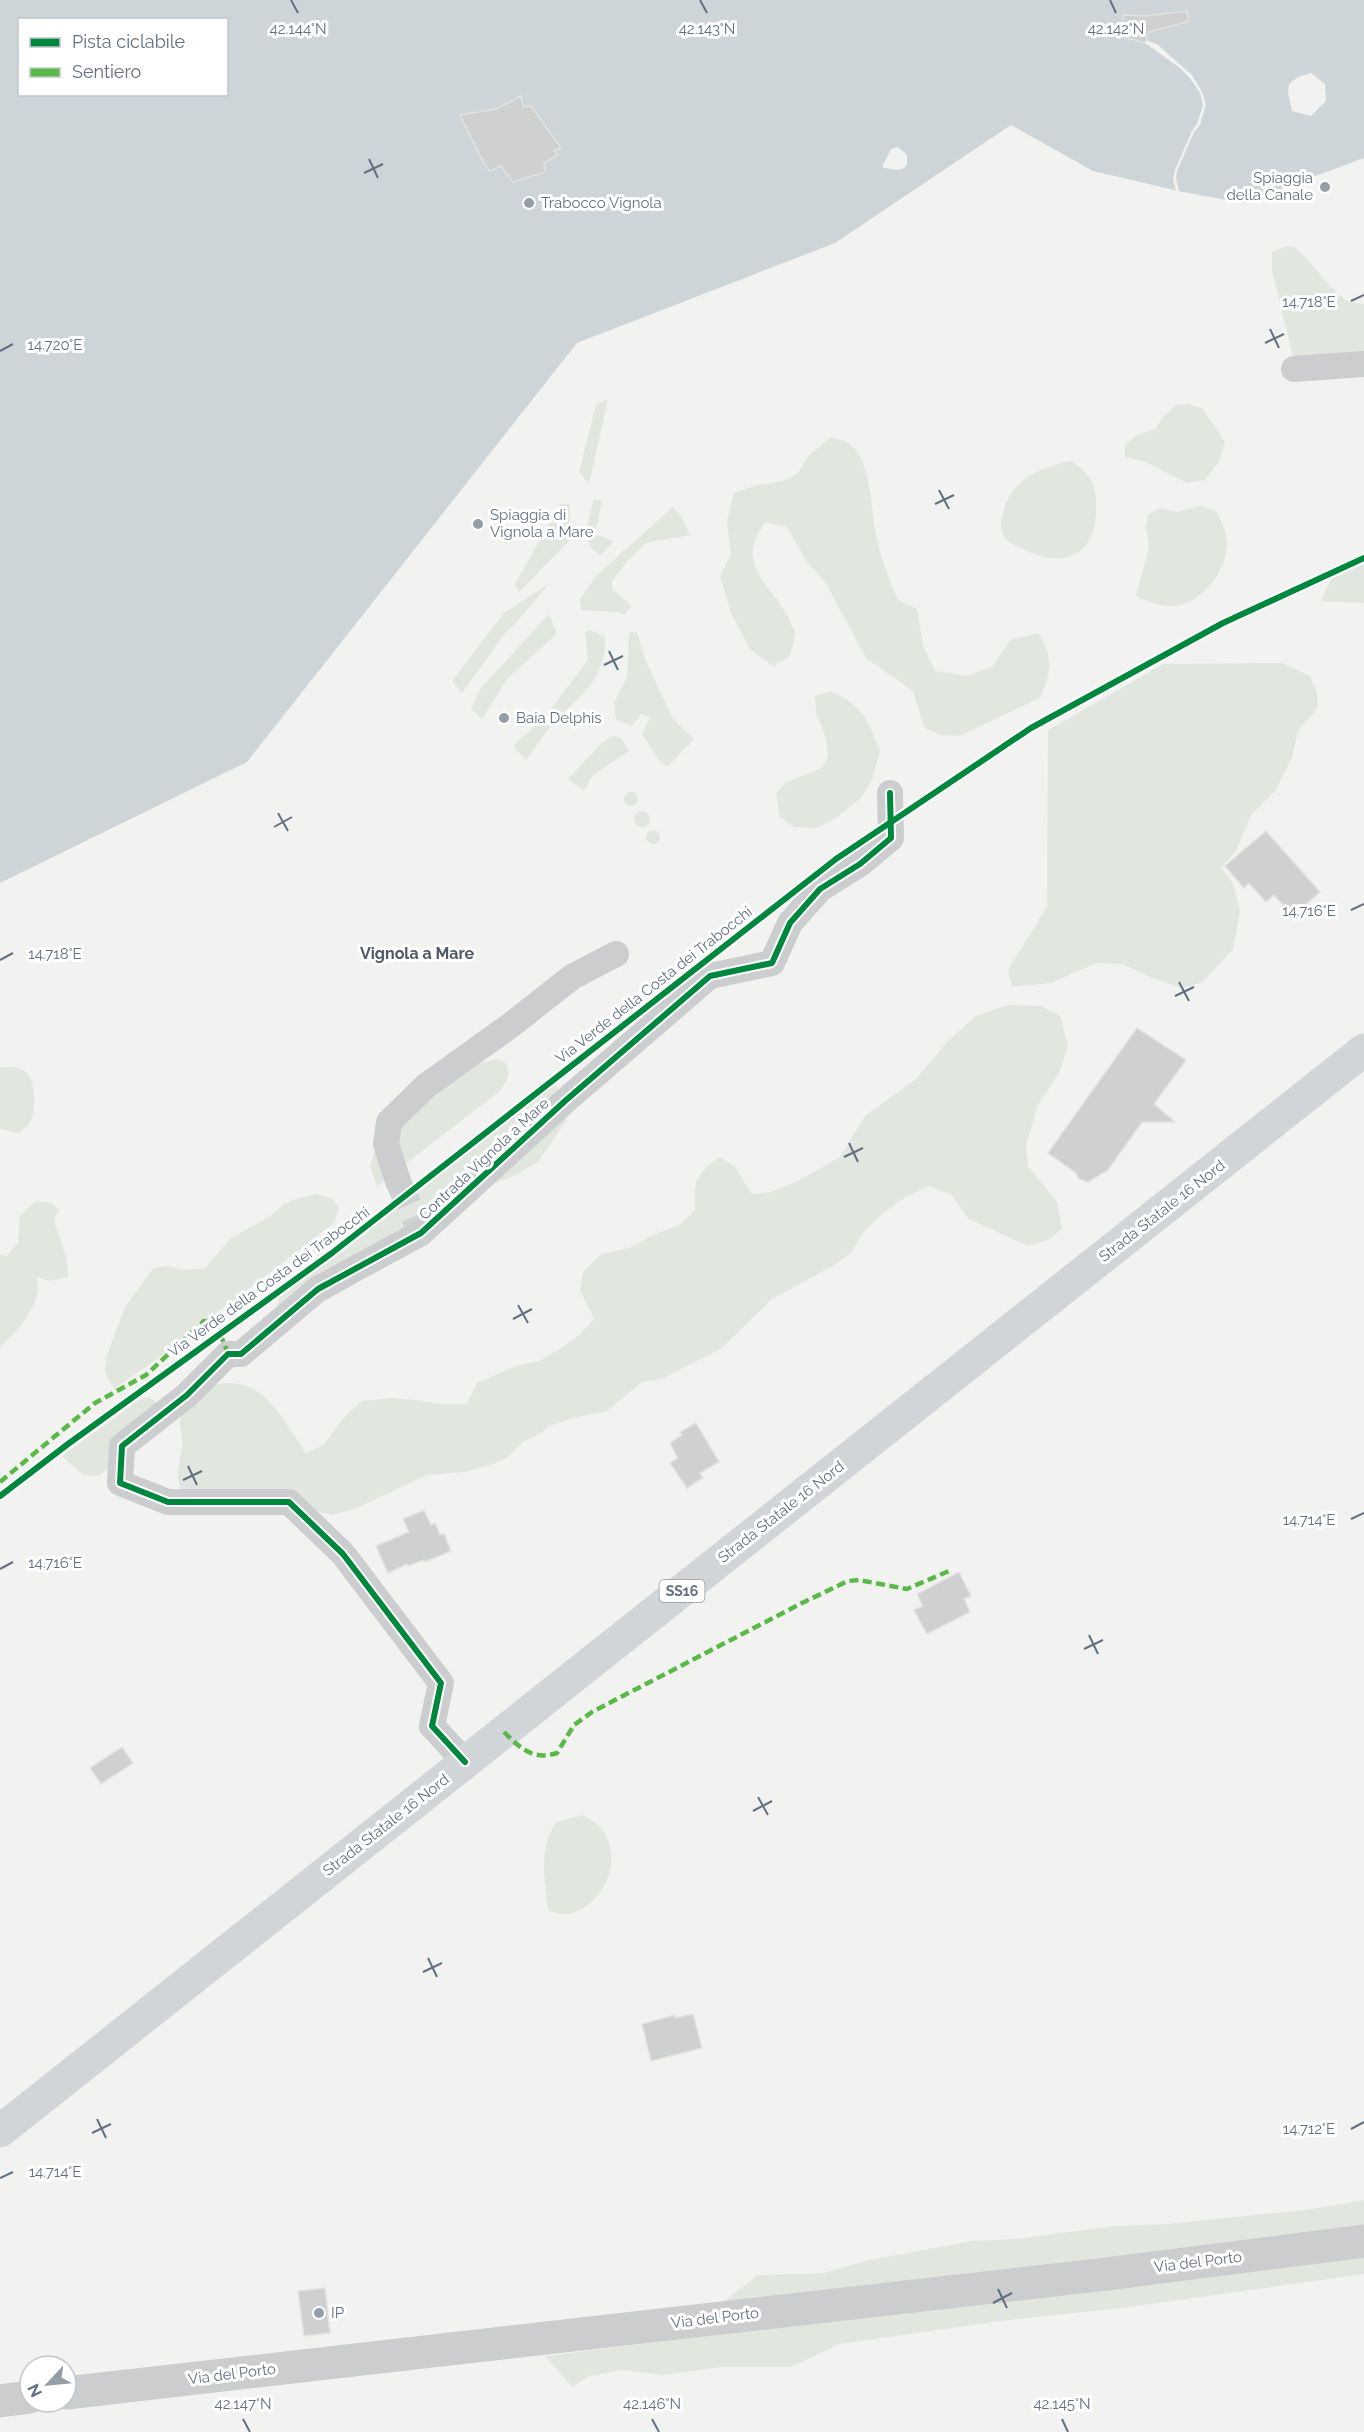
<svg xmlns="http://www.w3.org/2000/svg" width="1364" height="2432" font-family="Raleway,sans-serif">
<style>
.green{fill:#e1e6de}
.water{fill:#ced5d8;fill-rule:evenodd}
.pier{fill:#f2f3f0}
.building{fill:#cfd0d0;stroke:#e2e2e0;stroke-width:1.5}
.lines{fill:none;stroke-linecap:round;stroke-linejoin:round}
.minor-tunnel{stroke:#ced2d4;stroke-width:26;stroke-dasharray:26 13;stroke-linecap:butt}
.minor{stroke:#cccdce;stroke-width:26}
.tertiary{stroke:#cccdce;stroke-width:33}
.primary{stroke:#d2d5d8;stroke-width:33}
.quiet{stroke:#58b947;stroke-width:4.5;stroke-dasharray:9 4.5;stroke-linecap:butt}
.cycleway-casing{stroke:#fff;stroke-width:10}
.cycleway{stroke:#00873e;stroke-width:6}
.ticks{fill:none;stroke:#617082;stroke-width:2}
.poi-dot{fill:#949ea8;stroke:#fff;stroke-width:2}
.labels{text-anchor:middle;stroke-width:6;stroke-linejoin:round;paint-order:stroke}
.shield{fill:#fff;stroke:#909ba8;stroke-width:1.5}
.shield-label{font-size:14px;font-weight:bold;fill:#617082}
.poi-label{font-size:15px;fill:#617082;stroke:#fff;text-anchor:start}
.street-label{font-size:15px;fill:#617082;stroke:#fff}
.neighbourhood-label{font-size:16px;font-weight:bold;fill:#4f5a67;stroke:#fff}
.ticks-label{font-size:15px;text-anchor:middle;fill:#617082;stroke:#fff;stroke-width:6;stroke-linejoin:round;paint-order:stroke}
</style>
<rect width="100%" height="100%" fill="#f2f3f0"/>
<g class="green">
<path d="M1293 246C1313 261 1325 286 1346 300 1350 303 1358 303 1364 304V356L1295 364 1272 271V252L1284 247Z"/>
<path d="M608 399 589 484 579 472 596 405Z"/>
<path d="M1188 404 1202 408 1225 442 1218 463 1205 480 1187 483 1146 462 1125 457V445L1137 435 1155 429 1164 416 1176 405Z"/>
<path d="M831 437C836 439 844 440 848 443 871 457 871 507 875 530 879 554 889 578 898 600L917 609 923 645 935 671 967 676 993 666 1010 640 1038 633C1054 658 1051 670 1041 697L960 736 940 735 924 727 913 691 866 658 825 582 805 559 787 527 765 522C732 567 774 585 790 621 791 625 795 630 795 634 795 641 791 650 789 657L773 666 750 649 731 613 720 576 731 555 727 521 734 493 757 485 783 481 798 473 808 456Z"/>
<path d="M1071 461C1092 475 1097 485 1096 511 1096 554 1064 569 1027 551 1019 547 1009 544 1004 536 1000 530 1001 520 1003 514 1010 480 1040 467 1071 461Z"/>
<path d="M594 499 602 501 595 534 614 541 600 555 591 548 585 534Z"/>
<path d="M560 504H570V540L519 592 515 584Z"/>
<path d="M1200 506 1216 511C1222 522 1227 533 1227 546 1226 572 1199 606 1172 606 1160 607 1147 601 1136 596L1149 547 1146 526 1148 515 1160 508 1177 512Z"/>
<path d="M673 507 681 516 690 535 646 543 628 560 612 581V589L632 606 624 615 618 612 581 610 580 599 597 575Z"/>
<path d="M1364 564V603L1321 601 1331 579Z"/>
<path d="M550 583 515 624 505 633 462 693 452 681 504 613Z"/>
<path d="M549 614 557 634 507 679 482 719 471 709 480 689Z"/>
<path d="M590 630 605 637C607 678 580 695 555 722 544 734 535 748 526 760L513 746 544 718 588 660 585 632Z"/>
<path d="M637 632 645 659 673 719 694 739 668 766 662 764 642 735 650 717 641 714 632 726 616 720 614 702 627 677 629 633Z"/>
<path d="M1282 663 1310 676 1317 692 1318 708 1298 731 1292 757 1276 790 1251 815 1236 851 1221 868 1233 883 1240 911 1233 949 1203 982 1182 988 1150 977 1123 964 1096 963 1051 983 1012 987 1008 970 1047 907 1048 730 1163 664Z"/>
<path d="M831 691 849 701 863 714 871 729 880 751 872 780 861 798 836 818 817 828 794 827 780 817 776 793 787 782 822 768 828 757 826 738 816 713 815 696Z"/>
<path d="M613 736 621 738 629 751 593 775 584 791 568 779 602 743Z"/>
<circle cx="631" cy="799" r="7"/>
<circle cx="642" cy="819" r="8"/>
<circle cx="653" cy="837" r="7"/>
<path d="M1008 1005 1041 1006 1060 1016 1068 1046 1059 1073 1038 1105 1026 1144 1028 1166 1057 1202 1062 1229 1050 1239 1028 1246 969 1219 951 1195 930 1186 907 1196 882 1214 863 1233 851 1253 833 1266 772 1299 722 1348 662 1379 642 1382 607 1411 573 1418 549 1426 541 1433 523 1442 508 1457 493 1464 465 1472 427 1475 355 1509 332 1515 311 1510 184 1496C174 1479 179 1466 182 1447 184 1434 175 1422 184 1407 188 1399 205 1387 213 1385 264 1373 282 1419 306 1453L323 1445 346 1415 362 1401 391 1398 417 1400 439 1404H467L477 1383 516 1366 539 1361 558 1350 579 1335 594 1319 580 1290 583 1272 601 1254 629 1248 653 1235 679 1225 695 1210C694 1181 695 1174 720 1157L735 1167 752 1194 771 1192 798 1181 840 1157 865 1116 916 1079 947 1042 976 1016Z"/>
<path d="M496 1059 506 1063 509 1075 501 1090 377 1186 370 1165 377 1147 469 1066Z"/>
<path d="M0 1067C7 1067 17 1066 23 1070 37 1079 37 1111 29 1124 27 1127 21 1130 18 1133L0 1129Z"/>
<path d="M553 1080 569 1108 566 1121 538 1162 512 1177 481 1188 350 1287 321 1303 277 1308 279 1294 354 1240Z"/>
<path d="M316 1194 333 1199 339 1209 334 1223 164 1354 114 1389 105 1373 107 1355 125 1307 153 1268 167 1266 185 1270 205 1268 231 1238 269 1217 283 1205 296 1199Z"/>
<path d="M35 1202H50L59 1210 54 1219C58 1238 70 1258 68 1277L49 1281 37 1277C43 1305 18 1329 0 1348V1255L7 1256 18 1243 20 1216Z"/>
<path d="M149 1397 156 1402 158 1408 116 1461 99 1476 83 1475 62 1456 139 1400Z"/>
<path d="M583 1815C590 1819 597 1823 602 1829 621 1855 610 1893 583 1908 577 1912 568 1915 561 1914 557 1914 552 1912 548 1910 545 1879 538 1850 556 1822Z"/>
<path d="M1364 2200V2227L723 2302 758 2275 824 2273 869 2260 972 2241 1016 2239 1113 2226 1167 2224 1305 2210Z"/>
<path d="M1364 2254V2274L1130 2307 1008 2320 840 2344 791 2367H723L662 2375 623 2370 590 2376 572 2387 545 2356Z"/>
</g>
<path class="water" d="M0 0H1364V158L1243 203 1178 191 1093 171 1011 125 835 243 577 343 247 762 0 883ZM20 20H226V94H20ZM1311 73 1325 84 1326 101 1311 116 1292 111 1288 93 1289 84 1298 77ZM898 147 907 155V165C900 173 892 169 882 167L891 149Z"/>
<path class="pier" d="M1146 40 1158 45 1192 75 1202 92 1206 104 1200 125 1194 132 1177 171 1176 178 1179 191H1176L1173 179 1175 170 1192 131 1197 124 1203 105 1200 93 1190 78 1180 68 1145 43Z"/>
<g class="building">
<path d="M1187 11 1189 21 1149 32 1145 43 1121 36 1123 15 1145 16Z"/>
<path d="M521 96 523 107 531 106 561 148 554 151 558 155 544 163 545 172 513 182 501 166 490 171 485 165 460 115 496 109Z"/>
<path d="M1266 831 1320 892 1293 916 1274 895 1266 902 1249 883 1244 888 1225 866Z"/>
<path d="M1137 1028 1186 1060 1154 1104 1175 1122H1142L1108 1170 1088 1182 1079 1179 1076 1173 1048 1153Z"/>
<path d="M696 1423 719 1462 700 1473 703 1478 687 1488 670 1463 678 1458 670 1443 682 1435 680 1432Z"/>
<path d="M424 1510 431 1525 435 1523 440 1535 444 1534 451 1551 425 1562 424 1560 408 1566 407 1564 388 1573 376 1546 409 1532 403 1519Z"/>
<path d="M959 1572 971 1596 964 1599 970 1612 927 1634 914 1610 923 1606 917 1594Z"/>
<path d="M122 1747 133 1763 101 1784 90 1768Z"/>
<path d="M693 2014 702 2048 651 2061 642 2024 675 2015V2018Z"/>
<path d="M325 2288 330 2333 304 2336 298 2291Z"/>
</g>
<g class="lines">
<path class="minor-tunnel" d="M398 1181 421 1233"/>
<g class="minor">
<path d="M1294 369 1364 364"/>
<path d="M398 1181 386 1144 389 1122 426 1086 511 1025 572 977 616 954"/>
<path d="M465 1762 432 1726 441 1683 343 1554 289 1502H168L120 1483 122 1446 187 1395 228 1354H241L318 1289 421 1233 565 1101 710 976 772 963 790 923 820 889 860 864 891 838 890 793"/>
</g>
<g class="tertiary">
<path d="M66 2393 1106 2274 1364 2241"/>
<path d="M0 2401 30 2397"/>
</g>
<path class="primary" d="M0 2131 1364 1050"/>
<g class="quiet">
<path d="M0 1482 95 1403 146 1375 204 1321 217 1325 228 1354"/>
<path d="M504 1732C520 1748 533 1761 557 1753L574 1725 592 1712 802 1603 848 1581 859 1580 907 1589 949 1571"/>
</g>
<defs>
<g id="cycleway">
<path d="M0 1496 68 1444 332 1253 836 859 1031 728 1223 623 1364 558"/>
<path d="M465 1762 432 1726 441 1683 343 1554 289 1502H168L120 1483 122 1446 187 1395 228 1354H241L318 1289 421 1233 565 1101 710 976 772 963 790 923 820 889 860 864 891 838 890 793"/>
</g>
</defs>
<use href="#cycleway" class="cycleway-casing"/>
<use href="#cycleway" class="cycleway"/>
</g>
<path class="ticks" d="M291 0 298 13M700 0 707 13M1110 0 1116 13M369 159 378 178M364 173 383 164M1351 301 1364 295M1270 329 1279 348M1265 343 1284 334M0 351 13 344M939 490 949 509M935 504 954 495M609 651 618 670M604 665 623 656M278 813 288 831M274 827 292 817M1351 910 1364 904M0 960 13 953M1179 982 1189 1001M1175 996 1194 987M849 1143 858 1162M844 1157 863 1148M518 1305 528 1323M513 1319 532 1309M188 1466 197 1485M183 1480 202 1471M1351 1519 1364 1513M0 1569 13 1562M1089 1635 1098 1654M1084 1649 1103 1640M758 1797 768 1815M753 1811 772 1801M428 1958 437 1977M423 1972 442 1963M97 2119 106 2138M1351 2129 1364 2122M92 2133 111 2124M0 2178 13 2172M998 2289 1007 2308M993 2303 1012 2293M243 2419 250 2432M652 2419 659 2432M1062 2419 1068 2432"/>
<g class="poi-dot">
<circle cx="1325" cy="187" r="6"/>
<circle cx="529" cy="203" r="6"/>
<circle cx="478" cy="524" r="6"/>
<circle cx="504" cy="718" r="6"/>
<circle cx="319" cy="2313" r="6"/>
</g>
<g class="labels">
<rect class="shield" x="659.5" y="1580" width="45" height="22" rx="4.5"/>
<g class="shield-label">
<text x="682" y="1596">SS16</text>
</g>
<g class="poi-label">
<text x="1313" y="183" text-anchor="end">Spiaggia<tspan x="1313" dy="17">della Canale</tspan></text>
<text x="541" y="208">Trabocco Vignola</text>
<text x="490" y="520">Spiaggia di<tspan x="490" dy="17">Vignola a Mare</tspan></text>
<text x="516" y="723">Baia Delphis</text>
<text x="331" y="2318">IP</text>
</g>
<g class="street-label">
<text transform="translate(654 985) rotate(-38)" y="5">Via Verde della Costa dei Trabocchi</text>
<text transform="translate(484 1159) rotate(-43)" y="5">Contrada Vignola a Mare</text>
<text transform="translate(1162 1211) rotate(-38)" y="5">Strada Statale 16 Nord</text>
<text transform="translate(269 1282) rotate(-36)" y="5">Via Verde della Costa dei Trabocchi</text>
<text transform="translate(781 1512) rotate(-38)" y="5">Strada Statale 16 Nord</text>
<text transform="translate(386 1825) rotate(-38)" y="5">Strada Statale 16 Nord</text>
<text transform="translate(1198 2262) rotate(-7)" y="5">Via del Porto</text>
<text transform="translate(715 2318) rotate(-7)" y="5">Via del Porto</text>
<text transform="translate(232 2374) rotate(-7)" y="5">Via del Porto</text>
</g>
<g class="neighbourhood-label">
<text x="417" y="959">Vignola a Mare</text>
</g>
</g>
<g class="ticks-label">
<text x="298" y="34">42.144°N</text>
<text x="707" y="34">42.143°N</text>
<text x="1116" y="34">42.142°N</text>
<text x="1309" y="307">14.718°E</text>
<text x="55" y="350">14.720°E</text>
<text x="1309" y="916">14.716°E</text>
<text x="55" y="959">14.718°E</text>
<text x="1309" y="1525">14.714°E</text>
<text x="55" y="1568">14.716°E</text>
<text x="1309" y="2134">14.712°E</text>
<text x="55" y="2177">14.714°E</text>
<text x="243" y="2409">42.147°N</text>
<text x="652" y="2409">42.146°N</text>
<text x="1062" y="2409">42.145°N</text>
</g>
<rect x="18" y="18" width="210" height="78" fill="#ffffff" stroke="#c0c6cd" stroke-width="1.5"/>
<rect x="30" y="38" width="30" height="9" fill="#00873e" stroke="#c0c6cd" stroke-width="1.5"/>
<text x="72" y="48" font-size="18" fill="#617082">Pista ciclabile</text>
<rect x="30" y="68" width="30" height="9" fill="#58b947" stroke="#c0c6cd" stroke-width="1.5"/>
<text x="72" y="78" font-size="18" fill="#617082">Sentiero</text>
<g transform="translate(48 2384) rotate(244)"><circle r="28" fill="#ffffff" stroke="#c0c6cd" stroke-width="1.5"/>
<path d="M0-4.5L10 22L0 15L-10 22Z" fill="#949ea8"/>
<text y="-9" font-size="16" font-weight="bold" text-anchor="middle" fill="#617082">N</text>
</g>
</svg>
